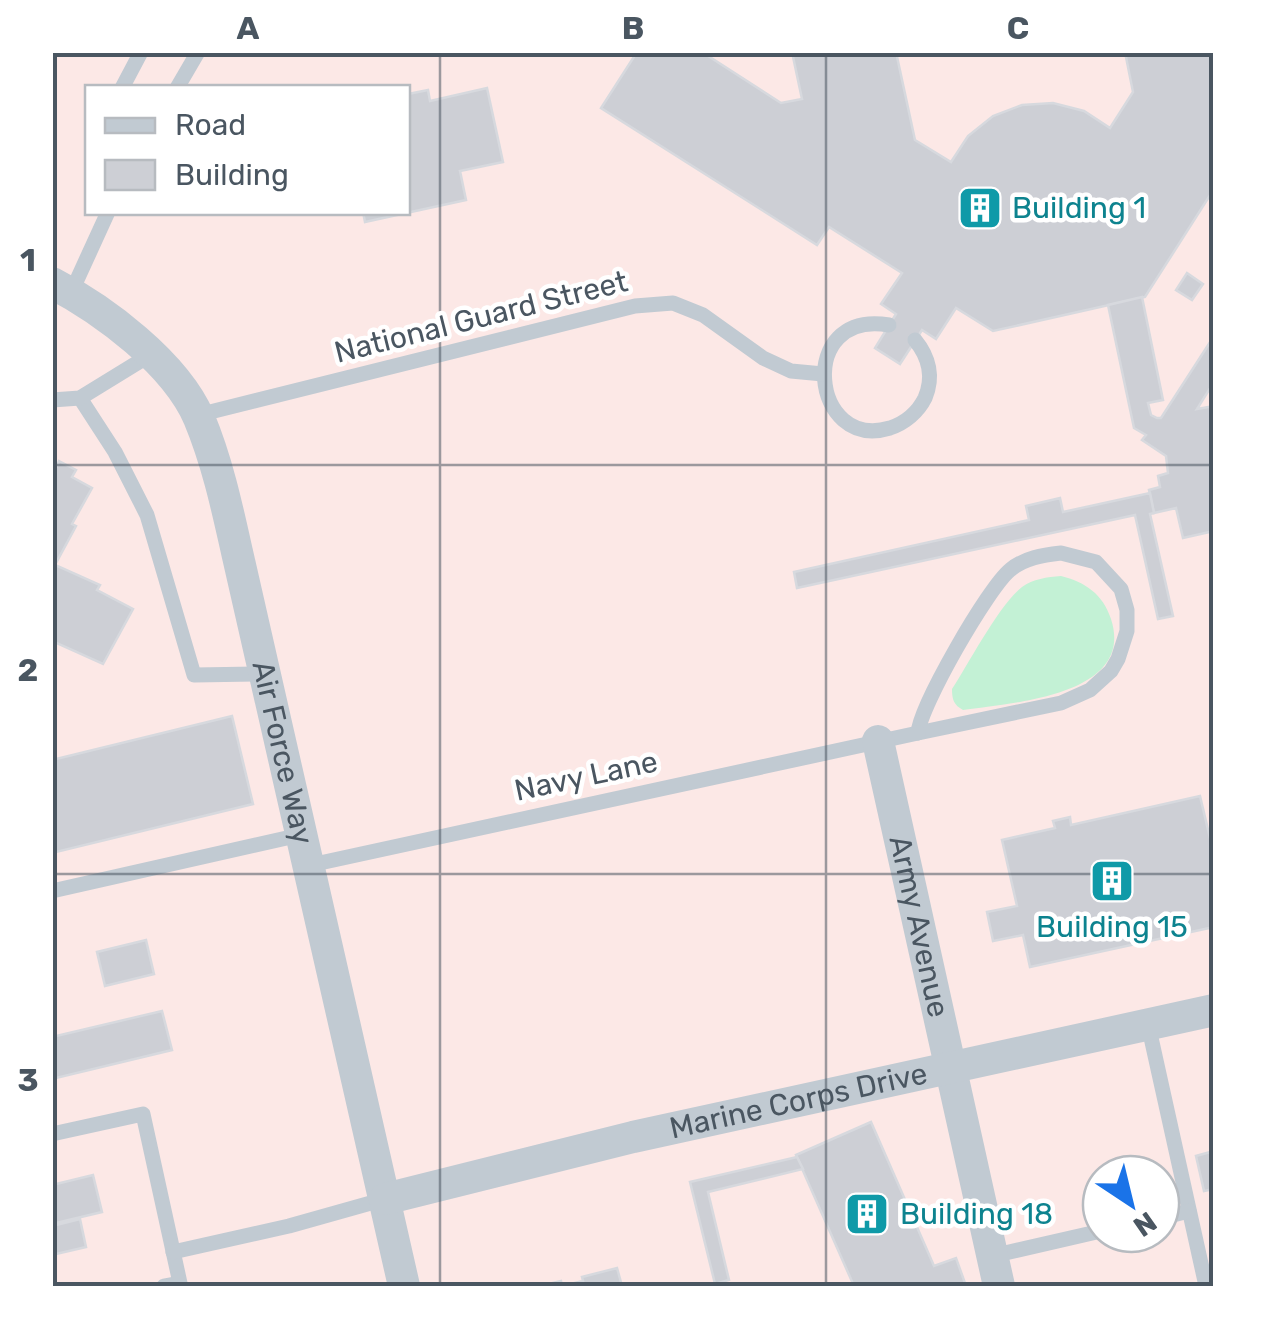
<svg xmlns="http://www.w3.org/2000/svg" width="1266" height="1339" font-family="Rubik,sans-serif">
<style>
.medical{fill:#fce8e6;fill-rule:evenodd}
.grass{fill:#c3f1d5}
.building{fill:#cdcfd5;stroke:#d7d9de;stroke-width:2.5}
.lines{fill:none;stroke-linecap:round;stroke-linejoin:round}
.lane{stroke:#c1cad2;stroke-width:15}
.street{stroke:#c1cad2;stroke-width:32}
.grid{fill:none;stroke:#4a5661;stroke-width:2.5;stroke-opacity:0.55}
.labels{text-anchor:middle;stroke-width:9;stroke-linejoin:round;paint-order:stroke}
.culture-label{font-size:30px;fill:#0d838f;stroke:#fff;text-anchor:start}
.street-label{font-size:30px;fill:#4a5661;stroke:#fff}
.neatline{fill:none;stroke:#4a5661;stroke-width:4}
.grid-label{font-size:32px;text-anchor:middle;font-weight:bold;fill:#4a5661}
</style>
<rect width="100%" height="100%" fill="#f5f3f3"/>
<path class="medical" d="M53 53H1213V1286H53ZM88 88H408V212H88ZM1101 1174H1161V1234H1101Z"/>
<path class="grass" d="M1061 576C1085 582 1103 594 1111 619 1136 696 1010 703 963 710 954 705 952 700 952 689 969 663 999 605 1022 587 1033 579 1047 577 1061 576Z"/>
<g class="building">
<path d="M637 52H702L781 103 802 99 792 52H896L915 140 951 162 968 136 993 116 1022 105 1053 103 1084 111 1110 128 1133 92 1125 52H1214V189L1145 297 993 331 956 308 936 339 922 330 900 364 875 348 896 314 881 304 902 273 829 227 817 245 601 108Z"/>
<path d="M487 88 503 162 460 171 466 200 365 222 363 212H408V94L428 90 430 101Z"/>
<path d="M1187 273 1203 284 1192 300 1176 290Z"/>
<path d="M1142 297 1163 400 1148 403 1151 415 1157 418H1161L1214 336V382L1197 409 1214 406V531L1183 538 1176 508 1154 513 1149 490 1160 487 1158 476 1168 473 1166 456 1142 440 1146 435 1134 428 1108 305Z"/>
<path d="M59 461 76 470 72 477 92 488 72 524 76 526 55 565 100 585 97 590 133 609 103 664 52 641V466L56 468Z"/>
<path d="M1150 493 1154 513 1150 514 1173 616 1158 619 1135 515 797 588 794 572 1029 520 1026 506 1060 498 1063 512Z"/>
<path d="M232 716 253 804 52 853V760Z"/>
<path d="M1200 796 1214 855V927L1030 967 1023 935 993 941 987 912 1017 906 1002 840 1055 828 1053 821 1070 817 1071 825Z"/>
<path d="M146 940 154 974 105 986 97 952Z"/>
<path d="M162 1011 172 1050 52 1079V1037Z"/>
<path d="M871 1122 934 1266 956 1258 966 1286H854L796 1155Z"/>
<path d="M1214 1151V1189L1204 1191 1196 1156Z"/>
<path d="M797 1157 803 1169 708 1192 729 1280 715 1284 690 1182Z"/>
<path d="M93 1175 102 1212 52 1224V1185Z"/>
<path d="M80 1219 86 1247 52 1255V1226Z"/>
<path d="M617 1268 622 1286H540L561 1281 562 1286 583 1281 582 1277Z"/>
</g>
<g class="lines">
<g class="lane">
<path d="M122 88 141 52"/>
<path d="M177 88 198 52"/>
<path d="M71 293 108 212"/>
<path d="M889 325C795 309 811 452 890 428 905 423 918 412 925 398 934 377 929 357 915 340"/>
<path d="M80 398 115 452 147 515 194 675 264 674"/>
<path d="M52 400 80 398 150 355"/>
<path d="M198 415 635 306 673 303 703 315 763 358 791 371 823 374"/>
<path d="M1061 553 1096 562 1121 589 1127 610V631L1118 659 1111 671 1090 690 1061 703 918 733C920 706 988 588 1010 570 1024 558 1043 555 1061 553Z"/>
<path d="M306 866 918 733"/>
<path d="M52 891 300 835"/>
<path d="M1148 1024 1206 1286"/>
<path d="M52 1134 143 1114 180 1283 164 1286"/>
<path d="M1161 1218 1189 1211"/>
<path d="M173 1252 289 1226 385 1199"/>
<path d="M992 1256 1101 1231"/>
</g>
<g class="street">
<path id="s1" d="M52 283C104 310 175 363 199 418 217 461 227 507 237 552L404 1286"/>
<path id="s2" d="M878 741 999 1286"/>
<path id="s3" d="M385 1199 633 1137 1214 1010"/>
</g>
</g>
<path class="grid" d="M440 52V1286M826 52V1286M52 465H1214M52 874H1214"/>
<defs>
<symbol id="building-square" viewBox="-11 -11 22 22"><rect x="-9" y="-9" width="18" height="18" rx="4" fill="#0f9aa8" stroke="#fff"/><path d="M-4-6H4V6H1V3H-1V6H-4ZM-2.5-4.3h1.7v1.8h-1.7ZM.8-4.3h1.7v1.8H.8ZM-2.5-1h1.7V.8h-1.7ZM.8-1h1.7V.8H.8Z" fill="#fff"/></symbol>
</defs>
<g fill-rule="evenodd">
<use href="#building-square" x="955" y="183" width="50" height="50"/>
<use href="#building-square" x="1087" y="856" width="50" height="50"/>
<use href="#building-square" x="842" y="1189" width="50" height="50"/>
</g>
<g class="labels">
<g class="culture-label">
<text x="1012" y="218">Building 1</text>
<text x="1112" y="937" text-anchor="middle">Building 15</text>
<text x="900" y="1224">Building 18</text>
</g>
<g class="street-label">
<text transform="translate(481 317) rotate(-14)" y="10">National Guard Street</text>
<text dy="10" stroke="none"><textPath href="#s1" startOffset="548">Air Force Way</textPath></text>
<text transform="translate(586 776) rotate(-12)" y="10">Navy Lane</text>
<text dy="10" stroke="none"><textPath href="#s2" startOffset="190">Army Avenue</textPath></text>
<text dy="10" stroke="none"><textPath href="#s3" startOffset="425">Marine Corps Drive</textPath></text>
</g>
</g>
<rect width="1266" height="1339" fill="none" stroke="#ffffff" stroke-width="110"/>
<rect x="85" y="85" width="325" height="130" fill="#ffffff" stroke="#b7bbc0" stroke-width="2.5"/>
<rect x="105" y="118" width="50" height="15" fill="#c1cad2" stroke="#b7bbc0" stroke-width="2.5"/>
<text x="175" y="135" font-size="30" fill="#4a5661">Road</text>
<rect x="105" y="160" width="50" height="30" fill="#cdcfd5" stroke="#b7bbc0" stroke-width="2.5"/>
<text x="175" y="185" font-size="30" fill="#4a5661">Building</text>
<g transform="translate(1131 1204) rotate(145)"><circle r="48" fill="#ffffff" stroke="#b7bbc0" stroke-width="2.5"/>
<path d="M0-8L18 38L0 25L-18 38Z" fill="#1a73e8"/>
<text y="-15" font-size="28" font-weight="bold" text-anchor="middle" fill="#4a5661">N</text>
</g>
<rect x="55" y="55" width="1156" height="1229" class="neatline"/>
<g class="grid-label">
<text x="248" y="39">A</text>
<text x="633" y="39">B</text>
<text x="1018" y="39">C</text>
<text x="28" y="271">1</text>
<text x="28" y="681">2</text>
<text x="28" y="1091">3</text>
</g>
</svg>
